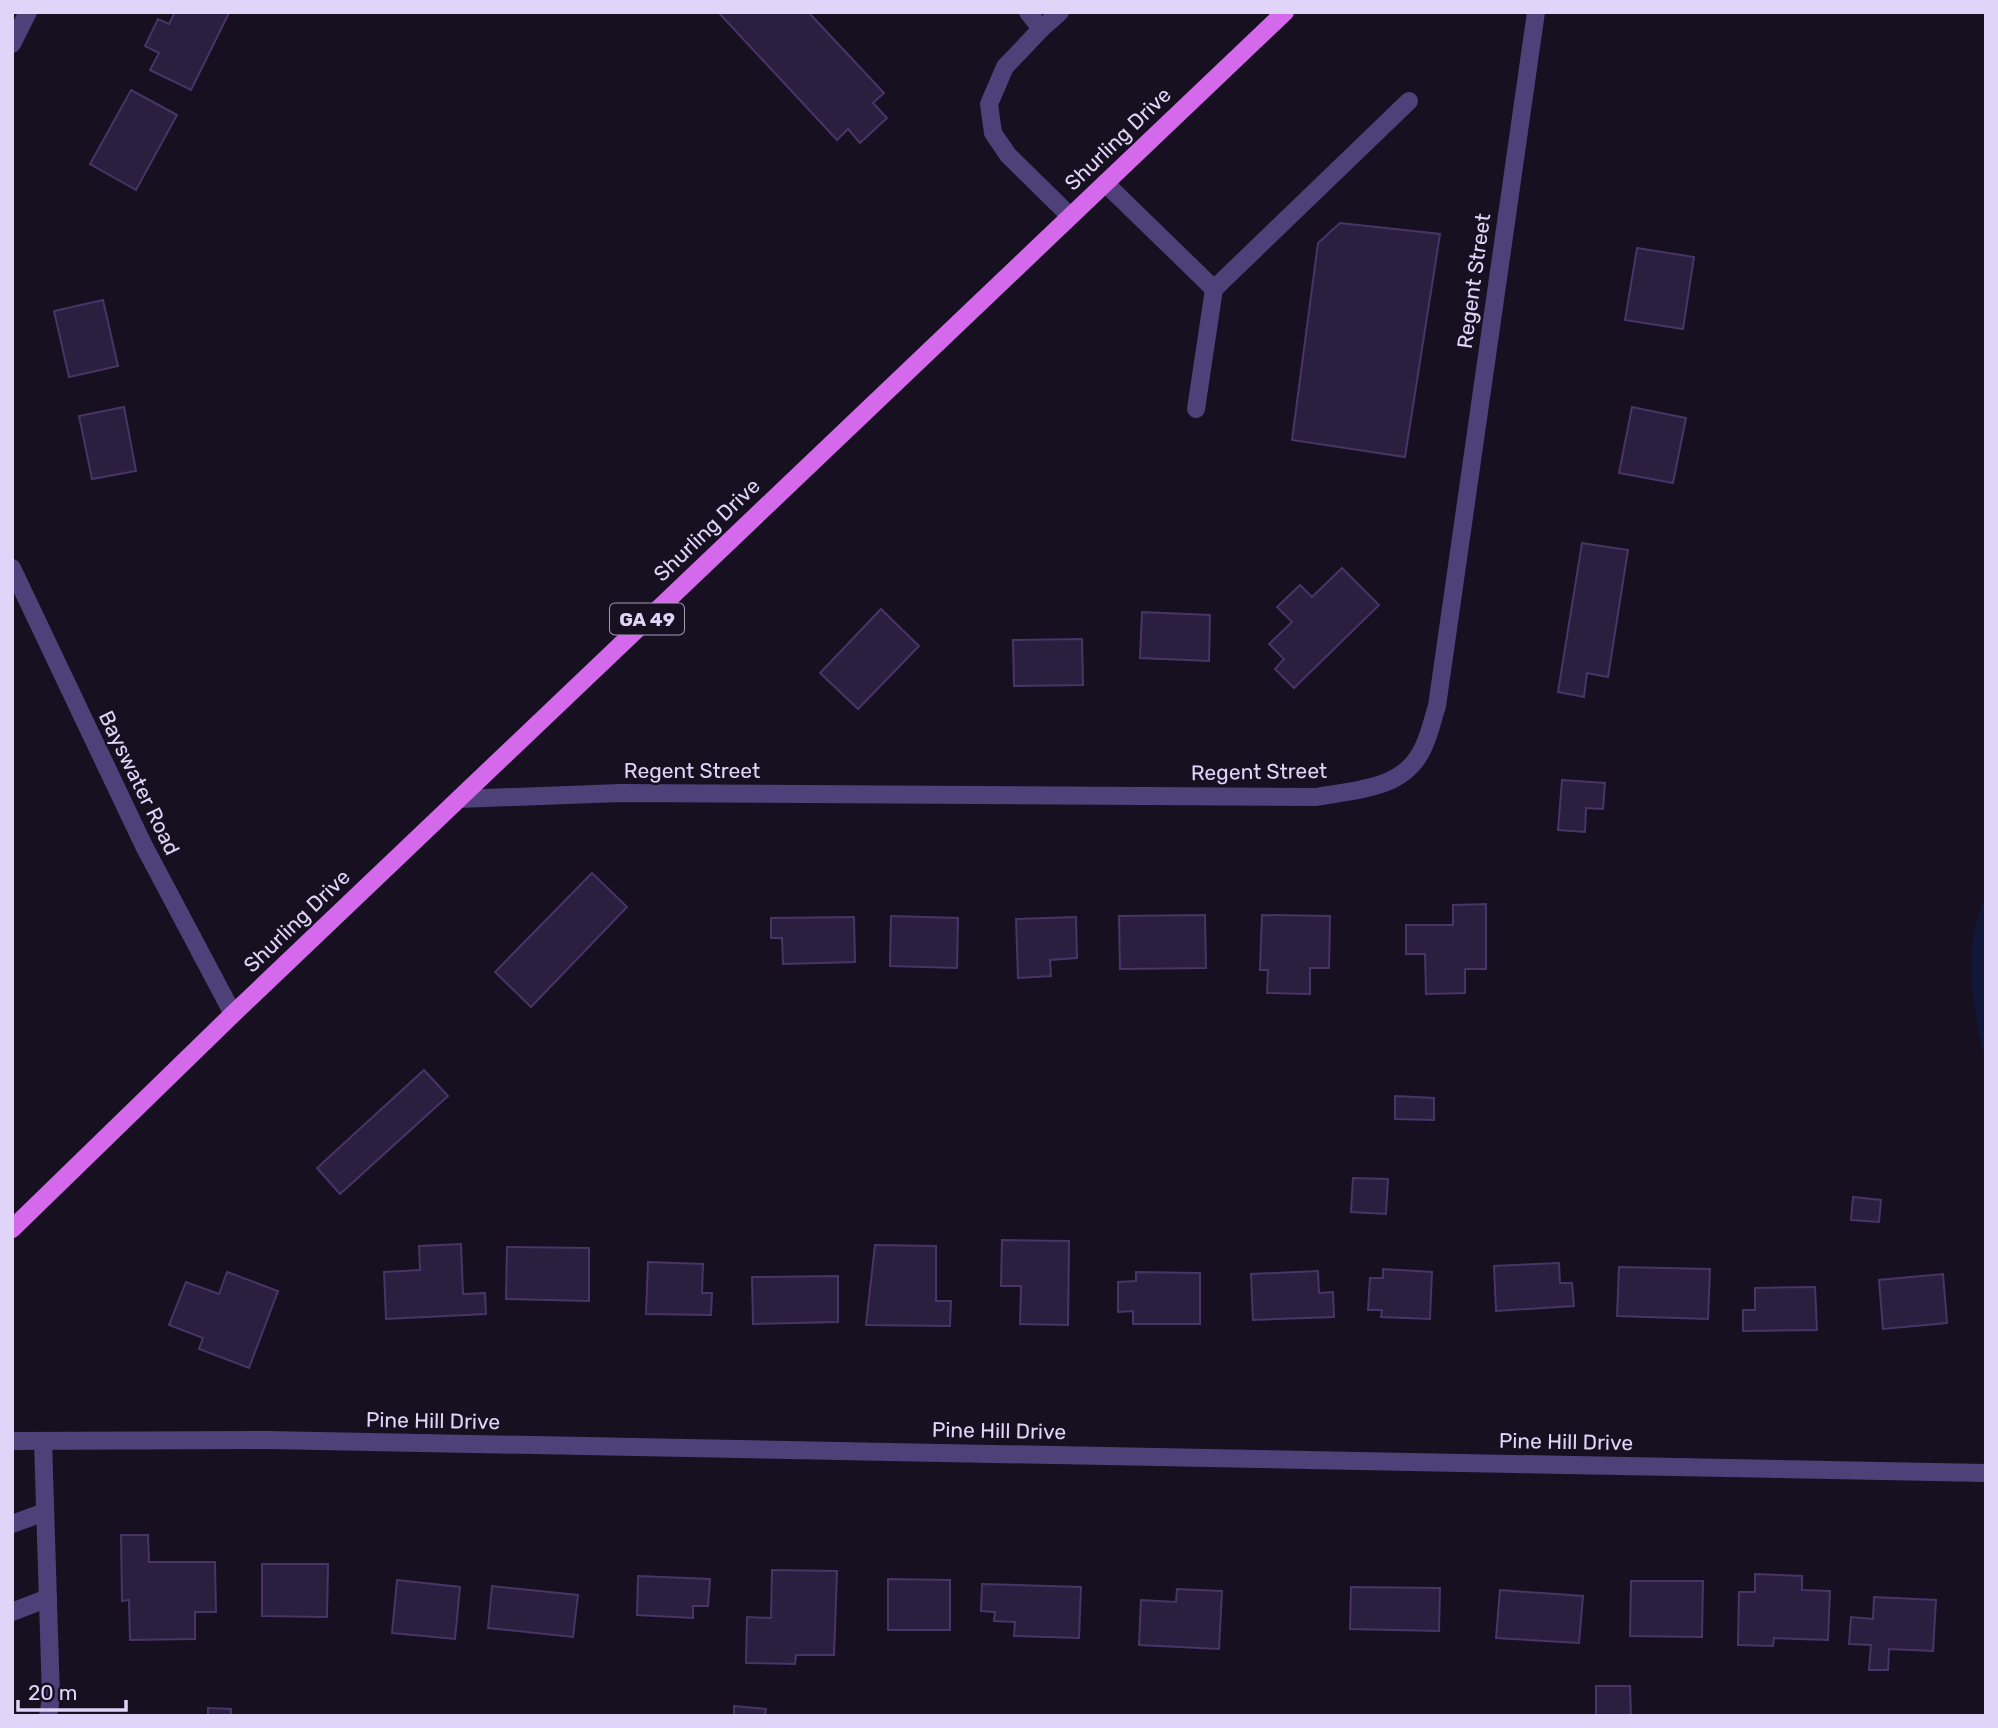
<svg xmlns="http://www.w3.org/2000/svg" width="1998" height="1728" font-family="Rubik,sans-serif">
<style>
.water{fill:#101739}
.building{fill:#2b1e3e;stroke:#483467;stroke-width:2}
.lines{fill:none;stroke-linecap:round;stroke-linejoin:round}
.minor{stroke:#4e4179;stroke-width:18}
.major{stroke:#d46aeb;stroke-width:18}
.labels{text-anchor:middle;stroke-width:5;stroke-linejoin:round;paint-order:stroke}
.shield{fill:#161020;stroke:#a399b8;stroke-width:2}
.shield-label{font-size:19px;font-weight:bold;fill:#e0d4f9}
.street-label{font-size:21px;fill:#e0d4f9;stroke:#161020}
</style>
<rect width="100%" height="100%" fill="#161020"/>
<path class="water" d="M1986 895V1065C1973 1010 1961 948 1986 895Z"/>
<g class="building">
<path d="M175 12 229 13 191 90 150 70 159 53 145 46 158 19 169 24Z"/>
<path d="M718 12H811L810 14 884 93 873 103 887 118 860 143 848 129 837 140Z"/>
<path d="M131 90 177 115 136 190 90 164Z"/>
<path d="M1340 223 1440 234 1405 457 1292 440 1318 243Z"/>
<path d="M1637 248 1694 257 1683 329 1625 320Z"/>
<path d="M103 300 118 366 69 377 54 311Z"/>
<path d="M124 407 136 471 92 479 79 416Z"/>
<path d="M1632 407 1686 418 1673 483 1619 473Z"/>
<path d="M1582 543 1628 550 1608 677 1587 673 1584 697 1558 692Z"/>
<path d="M1342 568 1379 605 1294 688 1275 669 1284 659 1269 644 1292 622 1277 607 1300 585 1312 597Z"/>
<path d="M881 609 919 646 858 709 820 673Z"/>
<path d="M1142 612 1210 615 1209 661 1140 658Z"/>
<path d="M1082 639 1083 685 1014 686 1013 640Z"/>
<path d="M1562 780 1605 783 1603 809 1586 808 1585 832 1558 830Z"/>
<path d="M592 873 627 907 531 1007 495 972Z"/>
<path d="M1486 904V969H1465V993L1426 994 1425 954H1406V925H1453V905Z"/>
<path d="M1205 915 1206 968 1120 969 1119 916Z"/>
<path d="M1262 915 1330 916 1329 968H1310V994L1267 993 1268 970H1260Z"/>
<path d="M891 916 958 918 957 968 890 966Z"/>
<path d="M854 917 855 962 783 964 782 938H771V918Z"/>
<path d="M1076 917 1077 958 1050 960 1051 976 1018 978 1016 919Z"/>
<path d="M424 1070 448 1096 340 1194 317 1168Z"/>
<path d="M1395 1096 1434 1098V1120L1395 1119Z"/>
<path d="M1353 1178 1388 1179 1386 1214 1351 1212Z"/>
<path d="M1853 1197 1881 1200 1879 1222 1851 1220Z"/>
<path d="M1002 1240 1069 1241 1068 1325 1020 1324 1021 1286H1001Z"/>
<path d="M461 1244 463 1294 485 1293 486 1314 386 1319 384 1272 420 1270 419 1246Z"/>
<path d="M875 1245 936 1246V1301H951L950 1326 866 1325Z"/>
<path d="M507 1247 589 1248V1301L506 1299Z"/>
<path d="M648 1262 703 1264 702 1293H712L711 1315 646 1314Z"/>
<path d="M1559 1263 1560 1283H1572L1574 1306 1496 1311 1494 1266Z"/>
<path d="M1619 1267 1710 1269 1708 1319 1617 1316Z"/>
<path d="M1383 1269 1432 1272 1430 1319 1381 1317 1382 1310H1368L1370 1278H1383Z"/>
<path d="M1318 1271 1319 1293 1333 1292 1334 1317 1253 1320 1251 1274Z"/>
<path d="M227 1272 278 1291 249 1368 199 1349 203 1338 169 1325 186 1282 219 1294Z"/>
<path d="M1136 1272 1200 1273V1324H1133V1311L1118 1312V1282L1136 1281Z"/>
<path d="M1943 1274 1947 1323 1883 1329 1879 1280Z"/>
<path d="M838 1276V1322L753 1324 752 1277Z"/>
<path d="M1815 1287 1817 1330 1743 1331V1310H1755V1288Z"/>
<path d="M121 1535H148L149 1562H215L216 1612H195V1639L130 1640 129 1600 122 1601Z"/>
<path d="M262 1564H328L327 1617 262 1616Z"/>
<path d="M772 1570 837 1571 834 1655H796L795 1664 746 1663 747 1617 771 1618Z"/>
<path d="M1755 1574 1802 1576V1590L1830 1591 1828 1640 1774 1638 1773 1646 1738 1645 1739 1592H1755Z"/>
<path d="M638 1576 710 1579 708 1606H693V1618L637 1615Z"/>
<path d="M888 1579 950 1580V1630H888Z"/>
<path d="M397 1580 460 1587 455 1639 392 1633Z"/>
<path d="M1631 1581H1703L1702 1637 1630 1636Z"/>
<path d="M982 1584 1081 1587 1079 1638 1014 1636 1015 1622 994 1621 995 1612 981 1611Z"/>
<path d="M492 1586 578 1595 573 1637 488 1628Z"/>
<path d="M1351 1587 1440 1588 1439 1631 1350 1629Z"/>
<path d="M1177 1589 1222 1591 1219 1649 1139 1645 1141 1600 1176 1602Z"/>
<path d="M1500 1590 1583 1596 1579 1643 1496 1638Z"/>
<path d="M1874 1597 1936 1600 1933 1651 1889 1649 1888 1670H1869L1871 1645 1849 1644 1851 1617 1873 1619Z"/>
<path d="M1596 1686H1630L1631 1716H1596Z"/>
<path d="M734 1706 766 1709 765 1716H734Z"/>
<path d="M208 1708 231 1709V1716H208Z"/>
</g>
<g class="lines">
<g class="minor">
<path d="M1028 12 1041 29 1005 67 989 104 993 133 1008 155 1070 216"/>
<path d="M1041 29 1060 12"/>
<path d="M12 44 28 12"/>
<path d="M1105 183 1214 289 1409 101"/>
<path d="M1196 409 1214 289"/>
<path d="M12 568 144 846 233 1014"/>
<path d="M459 799 620 793 1316 797C1354 790 1401 790 1421 752 1429 738 1432 721 1437 706L1536 12"/>
<path d="M12 1441 268 1440 1986 1473"/>
<path d="M43 1441 51 1698 48 1716"/>
<path d="M12 1524 45 1512"/>
<path d="M12 1612 48 1598"/>
</g>
<path class="major" d="M12 1229 233 1014 1285 12"/>
</g>
<g class="labels">
<rect class="shield" x="610" y="603.5" width="74" height="31" rx="5"/>
<g class="shield-label">
<text x="647" y="626">GA 49</text>
</g>
<g class="street-label">
<text transform="translate(1118 139) rotate(-44)" y="7">Shurling Drive</text>
<text transform="translate(1474 281) rotate(-82)" y="7">Regent Street</text>
<text transform="translate(707 530) rotate(-44)" y="7">Shurling Drive</text>
<text x="692" y="778">Regent Street</text>
<text transform="translate(1259 772) rotate(-1)" y="7">Regent Street</text>
<text transform="translate(139 783) rotate(64)" y="7">Bayswater Road</text>
<text transform="translate(297 921) rotate(-44)" y="7">Shurling Drive</text>
<text transform="translate(433 1421) rotate(1)" y="7">Pine Hill Drive</text>
<text transform="translate(999 1431) rotate(1)" y="7">Pine Hill Drive</text>
<text transform="translate(1566 1442) rotate(1)" y="7">Pine Hill Drive</text>
</g>
</g>
<rect width="1998" height="1728" fill="none" stroke="#e0d4f9" stroke-width="28"/>
<path d="M18 1700v10h108v-10" fill="none" stroke="#e0d4f9" stroke-width="3.5"/>
<text x="28" y="1700" font-size="21" fill="#e0d4f9" stroke="#161020" stroke-width="5" paint-order="stroke">20 m</text>
</svg>
